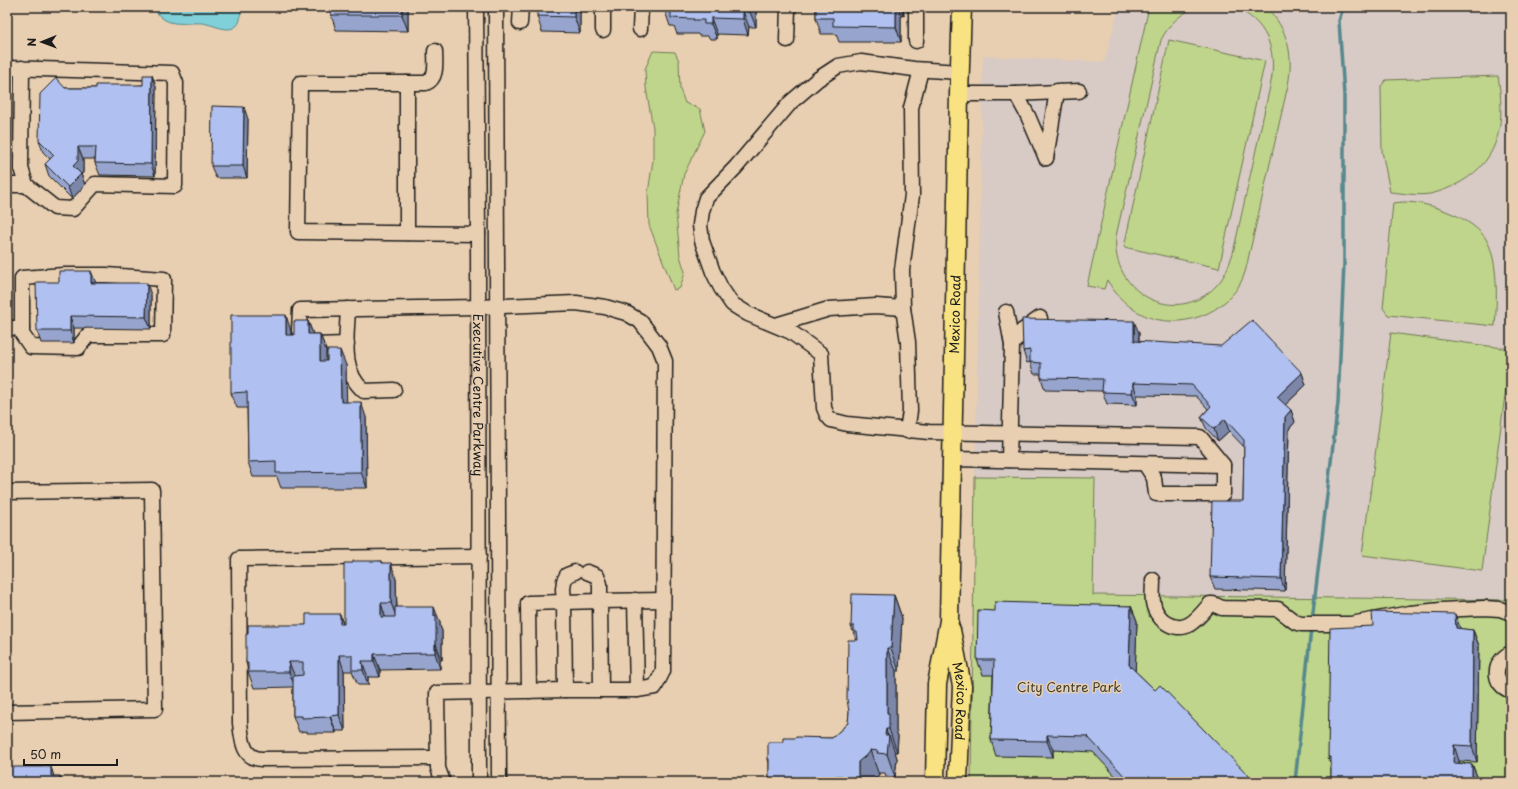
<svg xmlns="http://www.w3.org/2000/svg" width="1518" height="789" font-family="'Playpen Sans',sans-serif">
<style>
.built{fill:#d8cac4}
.green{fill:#bfd58b;stroke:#6e7854}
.water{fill:#7fd0d9;stroke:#57888d}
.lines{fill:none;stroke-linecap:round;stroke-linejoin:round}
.stream{stroke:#57888d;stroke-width:3.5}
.minor-casing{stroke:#1c1c1c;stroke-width:17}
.major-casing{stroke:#1c1c1c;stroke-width:21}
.minor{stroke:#e9cfb1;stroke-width:14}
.major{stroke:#f8e281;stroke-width:18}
.wall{fill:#97a5ce;stroke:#1c1c1c}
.shaded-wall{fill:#7b86a8;stroke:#1c1c1c}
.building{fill:#b0c0f0;stroke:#1c1c1c}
.labels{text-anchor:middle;stroke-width:3;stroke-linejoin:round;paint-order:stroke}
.street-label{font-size:13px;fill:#1c1c1c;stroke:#e9cfb1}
.park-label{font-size:13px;fill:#3d4132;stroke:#e9cfb1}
</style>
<rect width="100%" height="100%" fill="#e9cfb1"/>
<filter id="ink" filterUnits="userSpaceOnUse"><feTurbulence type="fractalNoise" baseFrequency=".025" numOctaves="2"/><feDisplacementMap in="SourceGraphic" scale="8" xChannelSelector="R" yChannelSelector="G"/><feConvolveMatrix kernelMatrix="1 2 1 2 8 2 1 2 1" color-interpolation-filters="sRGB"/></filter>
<g filter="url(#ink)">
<path class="built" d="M1119 7H1511V600L1093 595 1095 478 975 477 983 56 1104 62Z"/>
<g class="green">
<path d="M1149 7H1196C1180 14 1169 24 1161 40L1116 236C1110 293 1176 328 1216 286 1225 277 1229 265 1233 253L1271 82C1277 49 1266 20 1233 7H1266C1288 29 1294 55 1288 85L1249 255C1247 265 1245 275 1240 284 1220 318 1172 332 1138 312 1124 304 1115 293 1107 280L1104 289 1087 286Z"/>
<path d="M1169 40 1265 61 1219 268 1124 247Z"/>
<path d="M653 51 675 52 679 61 680 89 685 103 700 109 705 131 684 174 676 214 680 256 685 272 680 288 674 290 649 225 648 193 653 160V128L646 88 645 69Z"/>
<path d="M1498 76C1505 119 1502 158 1461 182 1452 187 1440 192 1430 194 1417 196 1402 193 1390 192L1382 151 1381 86 1386 80Z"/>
<path d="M1403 202C1418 202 1434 206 1448 212 1461 217 1475 225 1484 236 1499 256 1497 302 1495 326L1388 315 1383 308 1393 203Z"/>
<path d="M1391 333 1511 349 1482 571 1362 555Z"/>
<path d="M975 477 1095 478 1093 595 1511 600V782H971Z"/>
</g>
<path class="water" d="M152 7H241C240 14 242 23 235 27 227 33 212 24 202 23 190 22 176 26 165 20 160 17 156 12 152 7Z"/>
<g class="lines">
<g class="stream">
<path d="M1312 621 1338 403 1344 263V95L1339 21 1343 7"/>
<path d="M1295 782 1311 628"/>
</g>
<defs>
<g id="minor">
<path id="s1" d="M476 7 478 234 479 782"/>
<path d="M496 7 499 782"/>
<path d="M520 23 521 7"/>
<path d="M640 29 641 7"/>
<path d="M603 30V7"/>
<path d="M787 40 788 7"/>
<path d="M916 41V7"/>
<path d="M435 51C435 62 438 78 426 83H300L298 232 478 234"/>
<path d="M7 68 172 73 176 83 175 186 95 184 73 209 55 208 26 185 21 168 22 68"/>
<path d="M959 72 914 69 861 62 838 66 818 79 791 102 736 167 706 198 702 211 700 225 702 241 713 272 721 288 732 304 748 314 791 332 821 354 824 408 827 415 831 420 847 424 929 432 1200 437 1223 465V494H1156L1154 478 1145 464"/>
<path d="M959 94H1016L1028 116 1046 158"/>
<path d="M1016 94 1079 91"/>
<path d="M1046 158 1057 91"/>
<path d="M7 185H26"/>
<path d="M407 233V83"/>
<path d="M64 275H106L164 279 163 335H88L78 348 31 347 22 334V278Z"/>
<path d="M348 309C347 337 340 371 364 391L394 390"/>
<path d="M1006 312 1012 345 1009 460"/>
<path d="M776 325 829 309 876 306 903 308"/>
<path d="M7 328H22"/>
<path d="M302 337 299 330 300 310 478 307 576 303 605 307 626 313 640 321 659 346 665 361 663 671 655 687 637 690H565L437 693 438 768 443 782"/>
<path d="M314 345 347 344"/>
<path d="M1012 345 1022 331 1040 318"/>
<path d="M907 431 910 411 908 342 903 308 902 270 912 195 911 108 921 70"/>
<path d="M952 459 1223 465"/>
<path d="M7 492 152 490 155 709 7 712"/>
<path d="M575 572 567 575 564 581 563 589 564 602 600 601V584L597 576 587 572"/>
<path d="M1153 580C1153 587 1152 595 1153 602 1155 618 1174 634 1190 624 1198 619 1204 611 1210 604H1213L1222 608 1278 609 1295 622 1301 624H1351L1410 613 1441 610 1484 608 1500 609 1511 613"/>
<path d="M635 600 637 690"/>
<path d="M1511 653C1493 661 1491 684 1511 691"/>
<path d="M601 690 600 601 663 600"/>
<path d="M529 691 528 603 564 602 565 690"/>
<path d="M438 758 261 759C242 758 242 738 240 723L239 559 479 556"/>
</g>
<g id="major">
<path id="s2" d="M951 630 962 686 958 782"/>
<path id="s3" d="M935 782 937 684 949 621 959 94 962 7"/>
</g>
</defs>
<use href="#minor" class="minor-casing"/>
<use href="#major" class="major-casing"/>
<use href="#minor" class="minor"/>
<use href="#major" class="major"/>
</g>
<g class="wall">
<path d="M408 7V31L336 30 331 15Z"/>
<path d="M580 7V33L542 32 537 16Z"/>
<path d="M756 7V27H749L748 35 717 34V39H710L708 36H699L698 34H677L674 26H670L665 11Z"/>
<path d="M816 7H903L904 16 901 15V42H839L836 34H821L816 18Z"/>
<path d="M152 75 156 87 155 176 100 175 95 163V159H83V173L81 174 85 185 72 199 49 176 45 164 50 159 43 152 39 140 65 88H96L143 85Z"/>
<path d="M248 119 247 178H216L211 166Z"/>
<path d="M95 283 151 295V329L74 328V343H41L37 331Z"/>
<path d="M308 321 313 334H320L326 350V361L346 365V402L366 417 367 488H281L277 477H253L248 462 247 408H237L231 393 291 331V335H294Z"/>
<path d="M1139 333V342L1302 373 1306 385 1285 405 1291 410 1295 422 1289 429 1285 591 1215 589 1210 577 1243 501 1244 447 1229 431 1218 441 1206 428 1201 417 1208 409 1196 396 1137 395V405L1107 404 1102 391 1045 390 1041 378V374H1034L1030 362 1027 363 1023 351Z"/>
<path d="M382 561 383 563 396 579 397 607 440 622V626L442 631V660H440V669L380 670V677H368V685H358L352 671H344L345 731H336V733H307V731L299 732 293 716V687L254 688 248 672V669L246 663 248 634 306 625 340 614 343 624H344L353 563Z"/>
<path d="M894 595 902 618 899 671H896V731L898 736 897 752H895L897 758 895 777 886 776 885 773H879V775L870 782H769V763L768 759 783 742 796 738H832L848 723 856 640 851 626Z"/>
<path d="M1131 606 1137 621 1135 671 1155 690 1255 782H1121L1093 752 1053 750V757L996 756 991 740 993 675H983L977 660 995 611Z"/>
<path d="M1461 629 1473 630 1479 646 1477 762 1459 761V763L1472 764 1478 779V782H1331V766L1328 757Z"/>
</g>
<g class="shaded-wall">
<path d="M402 7H408V31L402 15Z"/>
<path d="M574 7H580V33L574 17Z"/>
<path d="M750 7H756V27L750 12Z"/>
<path d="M896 7H898L901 15V42L896 27Z"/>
<path d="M900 7H903L904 16Z"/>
<path d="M743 11 749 27 748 35 743 19Z"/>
<path d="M711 18 717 34V39L711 24Z"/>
<path d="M152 75 156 87 155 176 151 164Z"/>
<path d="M244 107 248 119 247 178 243 166Z"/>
<path d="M78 147 83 159V173L81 174 85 185 72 199 68 187Z"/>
<path d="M91 271 96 283H91Z"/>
<path d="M147 283 151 295V329L146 317Z"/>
<path d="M286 315 291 331V351L286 335Z"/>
<path d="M70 316 74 328V343L70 331Z"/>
<path d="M308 321 314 337 308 334Z"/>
<path d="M1134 321 1139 333 1138 353 1134 341Z"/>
<path d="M320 334 326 350V377L320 361Z"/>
<path d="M340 350 346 365 347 418 341 402Z"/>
<path d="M1302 373 1306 385 1281 409 1277 397Z"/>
<path d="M1133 383 1137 395V405L1132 393Z"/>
<path d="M361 402 366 417 367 488 361 472Z"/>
<path d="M1291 410 1295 422 1289 429 1285 591 1281 579 1285 417Z"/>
<path d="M1225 419 1229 431 1218 441 1214 429Z"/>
<path d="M391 563 396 579 397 619 391 603Z"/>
<path d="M894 595 902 618 899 671 891 648Z"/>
<path d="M381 603 386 619 381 617Z"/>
<path d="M1131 606 1137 621 1135 680 1129 665Z"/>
<path d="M434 607 440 622V626L442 631V660L436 644 434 616Z"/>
<path d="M340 614 345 630 340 624Z"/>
<path d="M1455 614 1461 630 1456 628Z"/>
<path d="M1473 630 1479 646 1477 762 1472 746Z"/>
<path d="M435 644 440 660V669L435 653Z"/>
<path d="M887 648 896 671V731L898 736 897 752 889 729 887 713Z"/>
<path d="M374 654 380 670V677L374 661Z"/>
<path d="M339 655 344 671 345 731 339 715Z"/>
<path d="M362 661 368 677V685L363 670Z"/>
<path d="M289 662 295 677V687L289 672Z"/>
<path d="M330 716 336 731V733L330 717Z"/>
<path d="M886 729 888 737 889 735 897 758 895 777 887 754 885 735Z"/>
<path d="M1047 735 1053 750V757L1047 741Z"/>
<path d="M1454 745 1459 761V779L1453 763Z"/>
<path d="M870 750 879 775 870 782H859L858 779V762Z"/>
<path d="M1472 764 1478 779V782H1472Z"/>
<path d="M51 767 56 782 51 776Z"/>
<path d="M60 776 62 782H60Z"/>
<path d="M836 776 838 782H836L835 779Z"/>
</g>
<g class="building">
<rect x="331" y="7" width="71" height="8"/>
<path d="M537 7H574V17L537 16Z"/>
<path d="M665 7H750V12L743 11V19L711 18V24H704V20H693L694 19 671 18V11H665Z"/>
<path d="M816 7H896V27L833 26V18H816Z"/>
<path d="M143 75H152L151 164 95 163 96 147H78V161L73 166 81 174 68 187 45 164 54 155 39 140 40 94 56 78 65 88H96V85H143Z"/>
<path d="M212 106 244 107 243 166H211Z"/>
<path d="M59 271H91V283H147L146 317 70 316V331H37L36 282H59Z"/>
<path d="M231 315H286V335H294V321H308V334H320V361H327V350H340L341 402H361V472L276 473V461L248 462 247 392 231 393Z"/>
<path d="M1022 319 1134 321V341L1221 346 1252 320 1302 373 1277 397 1291 410 1285 417 1281 579 1210 577 1212 501H1243L1244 440 1225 419 1214 429 1201 417 1211 406 1192 385 1133 383 1132 393 1102 392 1103 379 1041 378V363L1030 362V350L1023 351Z"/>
<path d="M353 561H382V563H391V603H381V617H395V607H434V616L436 615V644H435V653L374 654V661H362L363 670H352V655H339V715L330 716V717L302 718V716H293V676L303 675V662H289V672H248V663H246V634H248V625H306V614H340V624H344V563H353Z"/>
<path d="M852 594 894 595 891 648H887V713H889V729H886L885 735H889L887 754 877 753 878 751 870 750V752L858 762V779H842V776H836L835 779 806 778V782H769V759H768V742H783V738H796V737L832 738 848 723 849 712 847 699 848 640H858L857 632H854V626H851Z"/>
<path d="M995 602 1131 606 1129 665 1155 690 1160 685 1255 782H1130L1087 736 1047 735V741L991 740 994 660H977L978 610 995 611Z"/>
<path d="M1372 612 1455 614 1456 628 1473 630 1472 746 1454 745 1453 763 1472 764V782H1331V757H1328L1330 628 1373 626Z"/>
<path d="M7 767H51V776H60V782H7Z"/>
</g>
</g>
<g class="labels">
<g class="street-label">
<text dy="5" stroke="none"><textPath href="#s3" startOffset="469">Mexico Road</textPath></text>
<text dy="5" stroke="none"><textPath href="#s1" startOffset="388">Executive Centre Parkway</textPath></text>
<text dy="5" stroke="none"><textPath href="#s2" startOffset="72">Mexico Road</textPath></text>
</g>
<g class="park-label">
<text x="1069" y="692">City Centre Park</text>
</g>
</g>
<rect width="1518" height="789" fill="none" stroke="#e9cfb1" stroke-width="24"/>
<rect x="12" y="12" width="1494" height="765" fill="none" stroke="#1c1c1c" stroke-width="1.5" filter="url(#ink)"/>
<g transform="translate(42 42) rotate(269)" stroke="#e9cfb1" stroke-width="3" paint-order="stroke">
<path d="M0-3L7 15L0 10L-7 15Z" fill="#1c1c1c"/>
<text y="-6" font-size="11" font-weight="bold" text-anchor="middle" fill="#1c1c1c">N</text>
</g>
<path d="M24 759v6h93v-6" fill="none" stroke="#1c1c1c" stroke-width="2"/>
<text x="30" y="759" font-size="12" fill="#1c1c1c" stroke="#e9cfb1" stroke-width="3" paint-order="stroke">50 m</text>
</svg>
